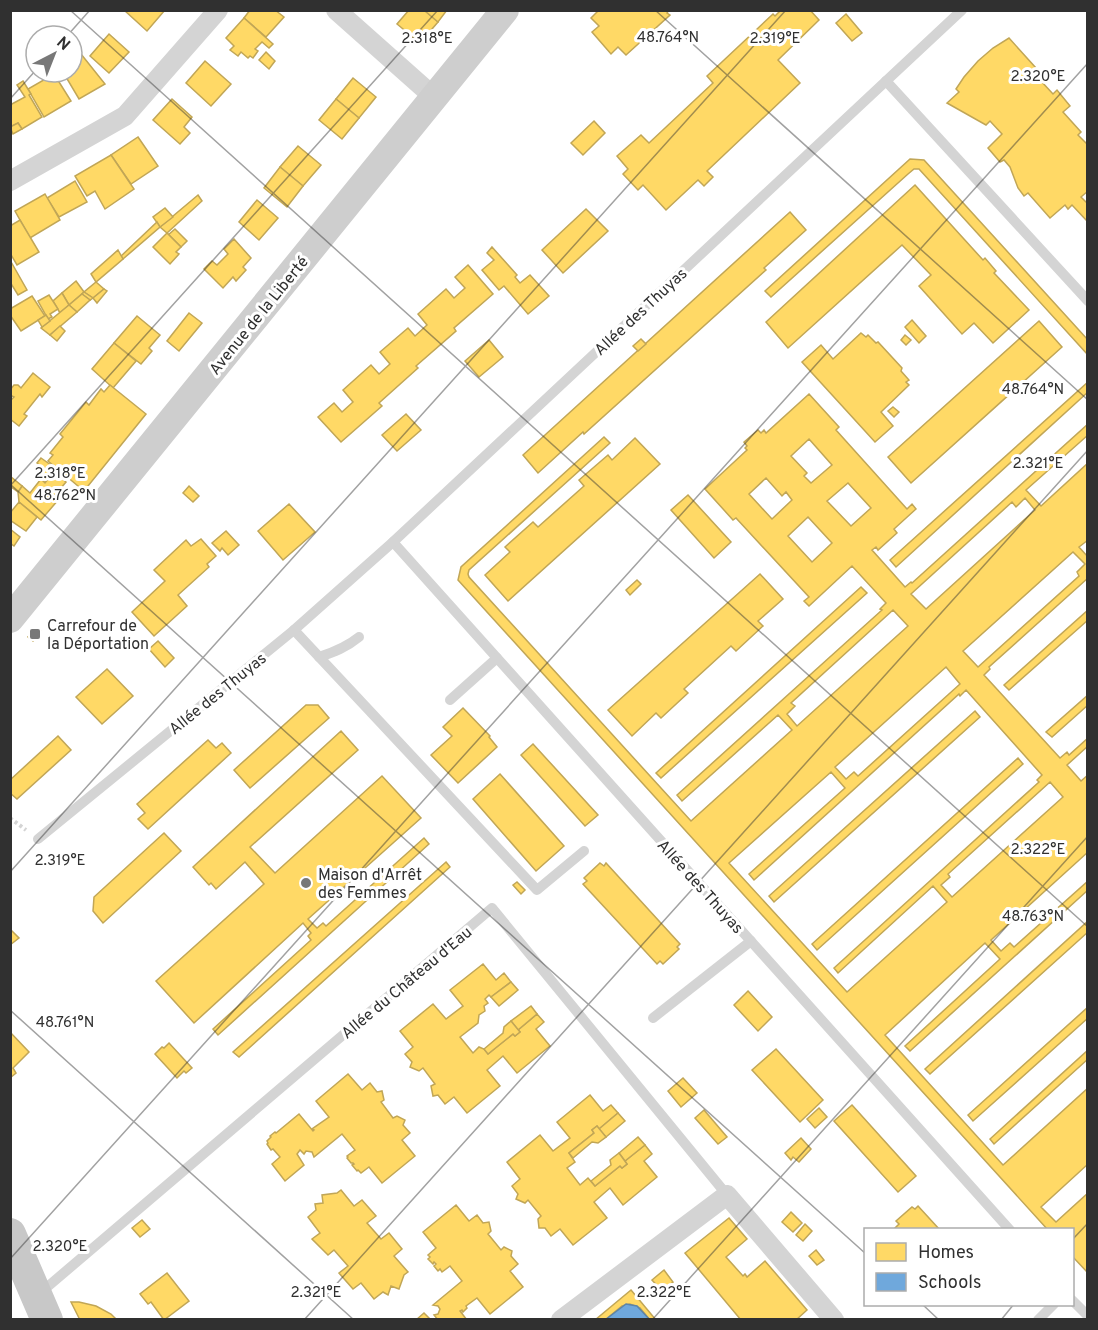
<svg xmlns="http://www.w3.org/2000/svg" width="1098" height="1330" font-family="Overpass,sans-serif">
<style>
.homes{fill:#ffd966;stroke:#c1a656;stroke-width:1.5;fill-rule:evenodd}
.schools{fill:#6fa8dc;stroke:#5c84a8;stroke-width:1.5}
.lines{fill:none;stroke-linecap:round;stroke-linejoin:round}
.path{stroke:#d4d4d4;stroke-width:4;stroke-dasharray:3 3;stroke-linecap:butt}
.service{stroke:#d4d4d4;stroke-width:10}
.minor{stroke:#d4d4d4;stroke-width:20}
.secondary{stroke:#cecece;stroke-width:28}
.primary{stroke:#c8c8c8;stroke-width:32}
.ticks{fill:none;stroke:#303030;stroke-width:1.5;stroke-opacity:0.45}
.poi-dot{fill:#787878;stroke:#fff;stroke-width:2}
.labels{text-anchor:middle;stroke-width:6;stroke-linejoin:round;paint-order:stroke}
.street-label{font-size:16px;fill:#303030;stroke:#fff}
.poi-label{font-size:16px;fill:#303030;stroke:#fff;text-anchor:start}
.ticks-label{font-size:15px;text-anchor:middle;fill:#303030;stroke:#fff;stroke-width:6;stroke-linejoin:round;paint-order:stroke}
</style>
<rect width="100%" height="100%" fill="#fff"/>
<g class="homes">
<path d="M124 10H165L147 31Z"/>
<path d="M250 10H275L284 17 266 37 244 18Z"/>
<path d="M409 10H424L438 22 420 43 397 24Z"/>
<path d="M424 10H447L438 22Z"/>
<path d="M599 10H669L667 13 670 15 626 55 618 47 611 54 592 32 599 26 591 18Z"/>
<path d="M781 10H810L819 20 778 60 800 83 707 171 713 177 704 186 698 180 666 210 643 185 638 190 623 174 628 169 617 156 641 135 649 143 713 83 707 76 773 14 775 16Z"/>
<path d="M846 14 862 33 852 41 836 23Z"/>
<path d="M244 18 273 44 269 48 262 42 255 49 258 51 253 58 250 56 248 58 241 52 238 56 230 50 234 46 226 38Z"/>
<path d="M109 34 129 52 109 73 90 56Z"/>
<path d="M1009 38 1045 78 1041 81 1053 94 1057 90 1070 106 1063 112 1081 132 1078 135 1088 145V191L1081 197 1088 204V222L1072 205 1068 209 1065 205 1050 218 1028 193 1024 196 1018 188 1010 167 1004 160 1000 162 988 148 1002 134 990 121 986 125 947 103 959 92 956 89 964 77 978 61 993 48Z"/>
<path d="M77 49 105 84 79 99 63 72H72V52Z"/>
<path d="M266 52 275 61 269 69 259 60Z"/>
<path d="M205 61 231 84 211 106 186 83Z"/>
<path d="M54 74 71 101 44 117 28 89Z"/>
<path d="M353 78 376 97 359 118 336 99Z"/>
<path d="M23 81 31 94 29 95 42 117 22 129 18 123 10 127V105L25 97 17 85Z"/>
<path d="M172 99 192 117 184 127 190 133 180 144 153 120Z"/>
<path d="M336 99 359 118 342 139 319 120Z"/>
<path d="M594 121 605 133 583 155 571 143Z"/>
<path d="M18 123 22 129 13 134 10 127Z"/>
<path d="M138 137 158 166 131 184 111 155Z"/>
<path d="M298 146 321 165 303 186 280 167Z"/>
<path d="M111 155 134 189 105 209 95 191 87 196 75 176Z"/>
<path d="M910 159 924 160 1088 340V355L919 169H914L908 174 771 297 765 291Z"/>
<path d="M280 167 303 186 287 207 264 188Z"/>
<path d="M75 181 87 202 59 217 47 198Z"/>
<path d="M915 185 983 260 985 258 996 271 994 273 1029 310 993 343 974 323 962 334 919 286 931 275 902 245 788 348 766 322Z"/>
<path d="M45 194 60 220 30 238 15 211Z"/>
<path d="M198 195 202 201 167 233 160 227Z"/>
<path d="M257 200 278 218 259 240 239 222Z"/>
<path d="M165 208 173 217 160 227 153 217Z"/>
<path d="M586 209 608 231 563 273 542 250Z"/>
<path d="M790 212 806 230 764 268 766 270 584 434 583 432 538 473 523 455Z"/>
<path d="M20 220 39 252 17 265 10 253V226Z"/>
<path d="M157 222 160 227 123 259 121 256Z"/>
<path d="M175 229 187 241 181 247 167 233 168 235Z"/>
<path d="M167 233 181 247 176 252 179 254 170 264 153 247Z"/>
<path d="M234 239 251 258 243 267 246 270 236 281 233 277 223 288 204 269 212 261 217 265 228 254 224 249Z"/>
<path d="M492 247 517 275 515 277 520 283 530 275 549 296 528 314 504 286 499 290 482 270 494 260 487 253Z"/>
<path d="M118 250 123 259 96 282 91 274Z"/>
<path d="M10 260 27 290 18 295 10 282Z"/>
<path d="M468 265 493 294 454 328 456 331 416 366 418 368 379 403 382 406 341 442 318 417 334 403 342 412 353 402 343 390 371 365 379 374 390 364 380 352 408 328 415 336 427 325 418 314 446 289 454 298 465 288 455 277Z"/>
<path d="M76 281 84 292 69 305 62 293Z"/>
<path d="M96 282 104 289 93 298 84 292Z"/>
<path d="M104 289 107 291 97 303 93 298Z"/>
<path d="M84 292 93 298 90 300 82 294Z"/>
<path d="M62 293 69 305 60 313 53 301Z"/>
<path d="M82 294 90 300 77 312 69 305Z"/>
<path d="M49 295 58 309 50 314 52 317 48 319 38 301Z"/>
<path d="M32 296 45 316 21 331 10 315V309Z"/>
<path d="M69 305 77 312 50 335 41 328Z"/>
<path d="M189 313 202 323 179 351 167 341Z"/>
<path d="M46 315 50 321 42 327 38 320Z"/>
<path d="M137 316 160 335 149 348 152 351 141 364 114 343Z"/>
<path d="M912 320 926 336 919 343 905 327Z"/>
<path d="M1039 321 1062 347 911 483 888 457Z"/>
<path d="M60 326 65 331 57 341 50 335Z"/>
<path d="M861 333 866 337 868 335 876 343 878 342 902 368 901 371 909 380 906 382 909 385 881 412 893 426 875 442 802 362 821 345 833 359Z"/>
<path d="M905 335 911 340 906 345 901 340Z"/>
<path d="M641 339 646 344 638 351 633 346Z"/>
<path d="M489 340 503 357 479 377 465 361Z"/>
<path d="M114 343 136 361 113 388 92 369Z"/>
<path d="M33 373 50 387 42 397 40 394 24 414 27 416 19 426 10 419V401L14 397 10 395V390L14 385H18L21 388Z"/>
<path d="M1088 382V392L896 567 890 560Z"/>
<path d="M110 385 146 414 84 491 48 461 53 455 50 453 63 437 60 434 86 402 89 405 101 389 104 392Z"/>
<path d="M809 394 839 427 836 430 907 509 912 504 916 509 894 529 897 533 878 550 876 547 872 550 905 587 911 582 912 583 1088 424V435L1026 490 1041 506 1088 463V540L1079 547 1088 557V578L989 667 990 669 984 675 1060 758 1067 752 1069 755 1088 738V746L1067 765 1081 781 1088 775V852L991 940 1001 951 1010 943 1014 947 1088 881V890L910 1051 905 1046 1000 959 985 943 885 1035 1003 1165 1088 1088V1164L1041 1207 1056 1222 1088 1193V1273L1072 1256V1230H1048L458 580 461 567 604 437 610 443 469 570 468 574 469 577 691 821 792 730 778 715 682 801 677 795 882 610 880 609 886 603 852 566 809 606 804 601 809 597 736 518 733 520 705 489 747 450 745 448 747 446 744 442 758 430 761 433 764 430 766 433ZM809 439 832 465 811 483 804 476 807 473 791 456ZM766 478 782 496 786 492 792 500 772 519 749 494ZM848 483 871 508 851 526 827 501ZM1025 498 1035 510 926 609 911 594 1012 502 1016 507ZM808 517 832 543 812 562 788 536ZM1073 552 1085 564 1077 572 1079 576 978 667 963 651ZM893 610 908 626 797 726 787 714 795 706 791 703ZM946 667 960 684 858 776 854 772 846 779 835 767ZM966 690 1042 775 1037 780 1039 782 834 968 838 973 933 886 947 902 847 992 729 863 831 772 845 788 749 874 754 880 959 694 960 696ZM1050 782 1063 797 952 897 941 885 950 877 948 874Z"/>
<path d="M893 407 899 412 894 417 888 411Z"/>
<path d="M406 414 421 430 397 451 382 435Z"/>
<path d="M635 438 660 464 508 601 485 575 510 552 505 547 533 522 538 527 584 486 579 480 608 455 612 460Z"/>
<path d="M41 458 58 470 56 473 54 472 45 483 39 477 45 470 37 463Z"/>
<path d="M54 472 66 482 55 495 59 499 41 520 19 502 18 492 22 486 30 493 41 479 45 483Z"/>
<path d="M10 476 22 486 18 492 10 486Z"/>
<path d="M189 486 199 496 193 502 183 493Z"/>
<path d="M688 495 731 542 714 558 671 510Z"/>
<path d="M19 502 37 517 26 531 10 520V513Z"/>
<path d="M289 504 315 532 283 560 258 531Z"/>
<path d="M10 529 20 537 14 546 10 543Z"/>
<path d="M226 531 239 545 228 555 222 548 220 551 212 543Z"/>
<path d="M201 539 216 556 207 564 209 567 178 595 187 606 154 636 132 612 165 581 154 570 186 540 191 546Z"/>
<path d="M760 574 783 599 758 621 763 626 736 651 731 646 684 689 688 693 661 718 656 713 632 736 608 710Z"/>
<path d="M637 580 641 584 630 595 626 590Z"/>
<path d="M861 587 867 593 661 778 656 773Z"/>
<path d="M1088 610V620L1009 690 1004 685Z"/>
<path d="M36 628 41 631 33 641 28 637Z"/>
<path d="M158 641 174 658 165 667 149 649Z"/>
<path d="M107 669 133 696 102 724 76 697Z"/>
<path d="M1088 695V705L1052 737 1046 732Z"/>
<path d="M306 705H318L329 718 250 788 234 770Z"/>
<path d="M463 708 490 736 489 737 497 747 458 783 431 755 452 736 443 727Z"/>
<path d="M975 711 980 717 774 902 769 896Z"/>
<path d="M341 731 358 750 250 847 275 873 382 776 421 818 308 919 317 928 323 923 326 926 424 838 429 844 218 1035 213 1029 311 940 308 936 311 933 303 923 194 1023 156 981 264 884 245 862 216 889 211 883 209 885 193 867Z"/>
<path d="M58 736 71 750 17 799 10 793V780Z"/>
<path d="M208 740 216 748 222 743 231 753 148 829 138 819 145 813 137 804Z"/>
<path d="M533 744 598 815 585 826 521 755Z"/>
<path d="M1018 758 1023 764 817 950 812 944Z"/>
<path d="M500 774 564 846 536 871 473 799Z"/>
<path d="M164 833 181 851 103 923 93 911 94 897Z"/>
<path d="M446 862 450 867 239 1057 233 1052Z"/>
<path d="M600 863 604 866 606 863 680 944 677 947 679 949 663 964 660 961 657 964 583 884 587 881 584 878Z"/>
<path d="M517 882 525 890 521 894 513 885Z"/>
<path d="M1088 921V932L930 1074 925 1069Z"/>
<path d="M10 929 19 938 10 945Z"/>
<path d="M483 964 496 980 504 973 511 982 491 997 489 995 485 999 488 1003 484 1006 485 1011 479 1015 478 1023 460 1037 473 1053 479 1047 484 1049 488 1054 513 1034 515 1036 520 1032 518 1030 537 1014 544 1022 536 1029 550 1046 517 1073 503 1056 487 1070 500 1086 467 1113 454 1097 445 1104 438 1095 433 1096 431 1086 435 1084 423 1068 419 1071 410 1067 412 1062 405 1054 413 1047 400 1031 433 1004 446 1019 463 1006 450 990Z"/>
<path d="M511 982 518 990 499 1006 491 997Z"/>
<path d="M748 991 772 1017 758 1031 734 1005Z"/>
<path d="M531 1006 537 1014 518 1030 511 1021Z"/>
<path d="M1088 1007V1018L973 1121 968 1115Z"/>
<path d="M511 1021 520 1032 515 1036 513 1034 488 1054 484 1049 503 1033 504 1027Z"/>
<path d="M10 1032 29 1052 13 1068 16 1073 10 1078Z"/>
<path d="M169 1043 192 1068 186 1073 184 1071 177 1078 155 1054 162 1047 164 1048Z"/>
<path d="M776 1049 823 1100 800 1122 752 1070Z"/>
<path d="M1088 1050V1059L994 1144 990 1139Z"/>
<path d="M348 1074 362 1090 370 1083 377 1092 382 1091 384 1100 381 1102 393 1118 397 1116 405 1120 403 1125 410 1133 402 1140 415 1156 382 1183 369 1167 361 1173 358 1170 357 1171 352 1165 354 1164 353 1163H351L347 1158 348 1157 347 1156 355 1150 342 1134 314 1157 312 1152 306 1151 304 1154 300 1150 297 1154 304 1165 285 1181 272 1164 280 1157 273 1149 271 1150 267 1144 268 1143 267 1141 271 1137 270 1136 275 1132 276 1133 299 1114 313 1131 314 1130 312 1129 329 1117 316 1101Z"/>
<path d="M683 1078 697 1093 681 1107 668 1091Z"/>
<path d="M590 1095 603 1111 611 1105 618 1113 599 1129 597 1126 592 1130 594 1133 569 1153 575 1162 567 1168 580 1185 588 1178 595 1186 620 1166 622 1168 627 1164 625 1161 645 1145 652 1154 644 1161 657 1177 623 1205 610 1188 594 1202 607 1218 573 1245 560 1229 551 1236 545 1228H539L538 1219 541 1216 528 1200 525 1203 516 1199 518 1194 512 1186 520 1179 507 1162 540 1135 553 1151 570 1138 557 1122Z"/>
<path d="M852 1105 916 1176 898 1192 834 1121Z"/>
<path d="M819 1108 827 1117 815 1128 807 1119Z"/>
<path d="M704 1110 727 1137 718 1144 695 1118Z"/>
<path d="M618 1113 625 1121 606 1137 599 1129Z"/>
<path d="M597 1126 606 1137 598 1143 592 1142 573 1158 569 1153 594 1133 592 1130Z"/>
<path d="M638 1137 645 1145 625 1161 619 1153Z"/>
<path d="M801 1138 811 1149 799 1162 793 1157 791 1160 785 1153Z"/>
<path d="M619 1153 627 1164 622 1168 620 1166 595 1186 591 1181 611 1165 610 1160Z"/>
<path d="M341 1190 354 1206 362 1200 376 1216 367 1223 381 1239 389 1233 402 1249 394 1256 408 1272 404 1275 399 1289 391 1286 388 1295 383 1292 374 1299 361 1283 353 1289 339 1273 348 1266 334 1250 328 1255 312 1239 320 1233 308 1217 316 1210 315 1204 323 1203 322 1195 337 1193Z"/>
<path d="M456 1205 469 1221 477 1215 483 1223 489 1222 491 1231 488 1234 501 1250 504 1247 512 1251 511 1256 518 1264 510 1271 523 1287 490 1314 477 1298 466 1306 467 1308 463 1312 462 1310 460 1311 467 1320H438L434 1315 438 1314 440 1309 438 1306 433 1305 462 1281 450 1266 442 1272 440 1269 438 1271 434 1266 436 1264 434 1262 433 1264 428 1259 430 1257 428 1255 436 1248 423 1232Z"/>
<path d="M918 1206 940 1230H897L895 1228 899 1224 896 1221 912 1207 915 1209Z"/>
<path d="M791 1212 802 1223 793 1232 782 1222Z"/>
<path d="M729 1218 747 1239 726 1257 743 1276 745 1274 747 1277 765 1261 807 1310 796 1320H741L685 1253Z"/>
<path d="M142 1220 150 1229 140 1237 132 1228Z"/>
<path d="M805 1224 812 1231 803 1241 796 1235Z"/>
<path d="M816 1250 824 1260 817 1265 809 1256Z"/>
<path d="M664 1270 673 1282 662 1291 652 1280Z"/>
<path d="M167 1273 189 1301 164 1320 151 1302 148 1304 140 1294Z"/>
<path d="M631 1290 656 1320H650L640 1308 630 1304 622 1306 605 1320H595Z"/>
<path d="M71 1302H79L96 1306 111 1314 117 1320H80Z"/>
<path d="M424 1313 431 1320H416Z"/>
</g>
<path class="schools" d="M626 1304 637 1306 650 1320H605Z"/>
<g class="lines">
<path class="path" d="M10 818 26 830"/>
<g class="service">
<path d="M886 81 1088 301"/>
<path d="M393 542 1010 1230"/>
<path d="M294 630 537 890 584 851"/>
<path d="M319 657C334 652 347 647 359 637"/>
<path d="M450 700 497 658"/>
<path d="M38 839 294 630 393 542 962 10"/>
<path d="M653 1018 751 941"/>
<path d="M39 1294 492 908 727 1195"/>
<path d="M1072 1300 1088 1316"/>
<path d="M1038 1320 1054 1304"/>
</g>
<g class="minor">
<path d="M336 10 435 98"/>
<path d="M10 181 125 116 218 10"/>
<path d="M561 1320 727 1195 834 1320"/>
</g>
<path class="secondary" d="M10 619 505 10"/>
<path class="primary" d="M10 1234 47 1320"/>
</g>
<path class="ticks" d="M70 10 1088 927M655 10 1088 400M67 36 90 10M10 99 36 70M10 484 866 1254M10 486 438 10M10 872 786 10M10 1010 354 1320M1072 1240 1088 1223M10 1259 1088 63M922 1304 939 1320M304 1320 1088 450M652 1320 1088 836M1001 1320 1014 1304"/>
<g class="poi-dot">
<rect x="29" y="628" width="12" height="12" rx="3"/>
<circle cx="306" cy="883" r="6"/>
</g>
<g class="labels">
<g class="street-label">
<text transform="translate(640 311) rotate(-43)" y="6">Allée des Thuyas</text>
<text transform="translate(258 315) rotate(-51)" y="6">Avenue de la Liberté</text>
<text transform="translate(217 693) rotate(-39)" y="6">Allée des Thuyas</text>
<text transform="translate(701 886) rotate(48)" y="6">Allée des Thuyas</text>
<text transform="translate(406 982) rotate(-40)" y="6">Allée du Château d'Eau</text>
</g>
<g class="poi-label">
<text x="47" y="631">Carrefour de<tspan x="47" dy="18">la Déportation</tspan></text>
<text x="318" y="880">Maison d'Arrêt<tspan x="318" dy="18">des Femmes</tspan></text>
</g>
</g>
<g class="ticks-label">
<text x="668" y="42">48.764°N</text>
<text x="427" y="43">2.318°E</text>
<text x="775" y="43">2.319°E</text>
<text x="1038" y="81">2.320°E</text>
<text x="1033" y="394">48.764°N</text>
<text x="1038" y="468">2.321°E</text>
<text x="60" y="478">2.318°E</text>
<text x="65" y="500">48.762°N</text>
<text x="1038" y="854">2.322°E</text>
<text x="60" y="865">2.319°E</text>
<text x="1033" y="921">48.763°N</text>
<text x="65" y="1027">48.761°N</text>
<text x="60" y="1251">2.320°E</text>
<text x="316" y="1297">2.321°E</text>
<text x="664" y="1297">2.322°E</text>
</g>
<rect width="1098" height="1330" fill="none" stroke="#303030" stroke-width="24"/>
<rect x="864" y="1228" width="210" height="78" fill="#ffffff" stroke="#acacac" stroke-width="1.5"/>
<rect x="876" y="1243" width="30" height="18" fill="#ffd966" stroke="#acacac" stroke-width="1.5"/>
<text x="918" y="1258" font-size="18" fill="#303030">Homes</text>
<rect x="876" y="1273" width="30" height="18" fill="#6fa8dc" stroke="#acacac" stroke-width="1.5"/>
<text x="918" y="1288" font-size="18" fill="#303030">Schools</text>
<g transform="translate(54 54) rotate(42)"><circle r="28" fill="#ffffff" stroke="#acacac" stroke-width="1.5"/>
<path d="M0-4.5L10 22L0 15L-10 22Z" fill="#787878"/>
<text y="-9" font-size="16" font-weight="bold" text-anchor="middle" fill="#303030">N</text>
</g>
</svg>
